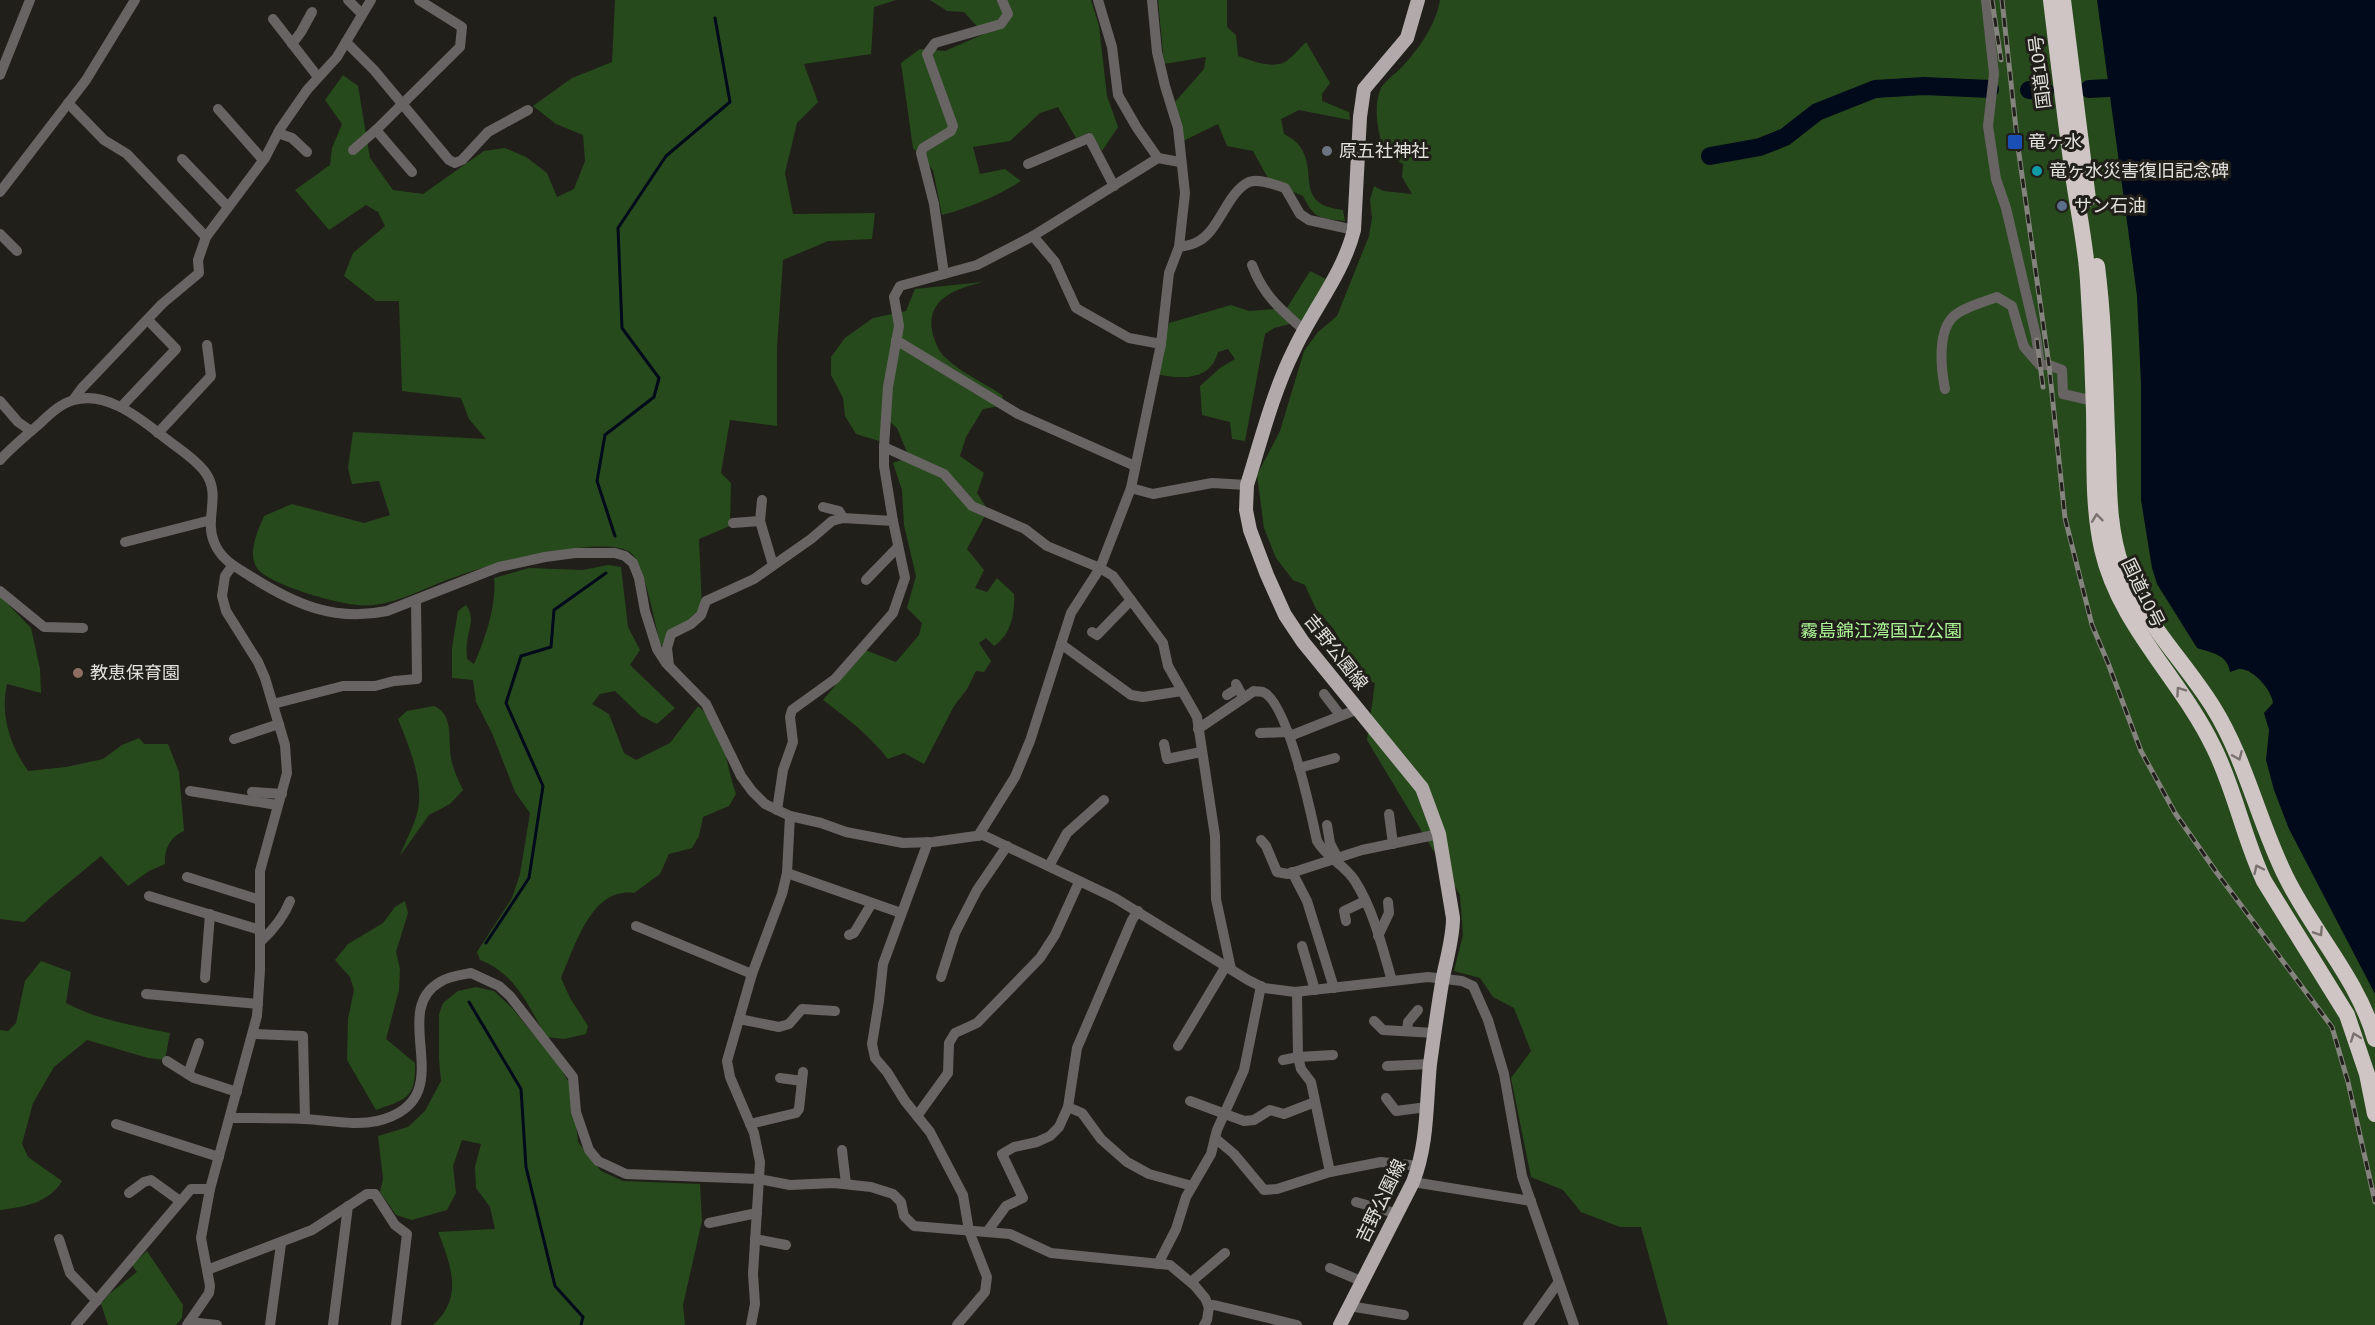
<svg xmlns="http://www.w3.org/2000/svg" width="2375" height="1325" font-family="Helvetica,'Noto Sans JP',sans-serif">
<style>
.green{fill:#274a1c}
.water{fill:#000a1b}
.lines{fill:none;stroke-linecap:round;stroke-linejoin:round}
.stream{stroke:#000a1b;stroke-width:3}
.river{stroke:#000a1b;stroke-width:18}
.minor{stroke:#686464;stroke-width:10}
.major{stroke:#b2a9aa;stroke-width:14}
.highway{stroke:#cfc5c5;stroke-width:16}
.rail-casing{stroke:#85837e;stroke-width:5}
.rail{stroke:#211f19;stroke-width:3;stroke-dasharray:9;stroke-linecap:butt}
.oneway{stroke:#78726f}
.transit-dot{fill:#1a4fb4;stroke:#211f19;stroke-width:2}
.worship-dot{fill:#6b7280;stroke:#211f19;stroke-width:2}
.culture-dot{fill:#0f9aa8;stroke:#211f19;stroke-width:2}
.service-dot{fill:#5c6f8a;stroke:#211f19;stroke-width:2}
.education-dot{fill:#8d6e63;stroke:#211f19;stroke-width:2}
.labels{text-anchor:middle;stroke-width:6;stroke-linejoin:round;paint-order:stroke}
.street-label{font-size:18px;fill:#e2e1dd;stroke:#211f19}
.poi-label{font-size:18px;fill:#e2e1dd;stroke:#211f19;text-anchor:start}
.park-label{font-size:18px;fill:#acf696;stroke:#211f19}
</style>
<rect width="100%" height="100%" fill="#211f19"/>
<g class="green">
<path d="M615 0H896L874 7 871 54 804 64 818 102 797 123 785 173 793 214 875 213 872 239 828 241 783 260 777 347V426L730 420 721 473 731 483 730 526 699 539 702 607 664 648 660 643C655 624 644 563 631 553 607 533 487 565 458 576 433 584 411 597 385 603 377 605 366 606 358 605 338 604 267 584 257 568 247 553 258 530 264 516L292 504 364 523 390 515 379 481 352 484 348 468 353 432 486 439 469 419 461 398 402 391 399 301H376L344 276 353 253 385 226 378 212 366 205 329 230 295 190 330 165 332 148 342 124 325 100 343 75 358 86 370 158 393 190 423 194 484 151 505 148 526 157 547 173 557 197 574 189 585 161 583 135 556 124 533 106 572 78 612 62Z"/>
<path d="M930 0H1091L1099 26 1107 96 1118 127 1102 151 1090 132 1076 138 1058 107 1040 113 1010 141 973 147 980 174 1005 169 1021 181C996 197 970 207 942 215L933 170 913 148 901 63 920 49 945 51 984 34 964 12 947 11Z"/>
<path d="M1158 0H1227V27L1236 35 1238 56C1253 61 1276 71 1289 59 1295 54 1300 48 1306 42L1330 83 1322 94V101L1349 112 1350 120 1299 110 1281 119 1284 134C1288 136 1293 139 1296 142 1322 168 1290 204 1343 210L1345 221C1320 218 1315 220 1303 196L1270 182 1253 151 1227 146 1218 124 1183 141 1175 102 1204 69 1206 57 1164 64Z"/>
<path d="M1440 0H2375V1325H1668L1641 1227H1620L1581 1212 1563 1190 1531 1177 1511 1078 1531 1051 1514 1008 1493 997 1480 978 1454 971 1463 935 1460 895 1367 740 1375 683 1363 679 1333 628 1316 609 1305 585 1293 580 1276 558 1264 528 1257 475 1280 431 1304 351 1318 332 1337 316 1369 236 1372 218 1370 200 1374 186 1383 191 1412 194 1402 177 1403 164 1384 153C1379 135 1372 107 1381 88 1385 81 1395 74 1401 68 1418 50 1436 25 1440 0Z"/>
<path d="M1310 271 1328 280 1305 320 1274 328 1265 334 1245 441 1232 439 1230 422 1202 415 1200 386 1220 368 1235 359 1228 349 1218 352C1210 382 1180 379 1156 374L1169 323 1231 305 1249 311 1287 308Z"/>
<path d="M983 282C955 289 924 299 933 335 936 344 939 353 947 359 960 372 986 384 1002 395L1005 405 983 409 966 437 960 456 984 473 977 493 988 510 967 549 984 570 975 588 987 592 997 578 1014 594C1015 614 1011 635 994 646L986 638 979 643 991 661 984 672 976 671 967 689 954 706 924 764 904 753 888 759C869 735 847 718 823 700L865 650 896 662 919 635 922 623 907 608 916 576 904 525 902 490 893 463 909 457 897 428 889 421 879 441 856 434 845 416 843 398 831 375V357L845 338 873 318 906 311 915 289Z"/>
<path d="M608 565 621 567 628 627 640 650 630 665 675 708 657 724 641 716 615 691 600 694 592 704 609 714 624 753 636 760 670 743 698 706C727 730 724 761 736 794L729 806 703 817 699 836 692 848 669 854 660 874 634 893C591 887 575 947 561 978L570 998 588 1026 586 1034 564 1039 546 1037C529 1006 515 973 480 960L477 952 512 898 520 874 530 813 515 792 492 733 476 702 473 680 452 678V648L458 611 466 605C476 619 468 628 467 644 466 648 467 654 467 659L474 664C485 640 497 604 494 578L529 568 583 570Z"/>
<path d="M0 596 31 628 40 669 41 693 7 684C0 716 10 745 28 771L66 767 103 759 122 745 139 738 144 744H168L179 772 184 831C170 837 164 849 165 864L149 871 128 886 101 856 49 899 24 922 0 919Z"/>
<path d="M434 706C454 714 448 740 451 758 453 769 458 780 463 790L450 804 429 815 400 856C406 839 418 820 419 802 421 774 408 744 398 719L407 711Z"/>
<path d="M405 901 408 913 396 952 400 969 399 990 386 1039 415 1063C416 1098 407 1099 376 1110L347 1060 348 1019 354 990 350 977 335 960 348 944 383 923 395 907Z"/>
<path d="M41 961 71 972 66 1003C98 1020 135 1026 170 1033L165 1060 148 1058 87 1040 54 1067 33 1103 22 1144 28 1157 62 1181C49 1203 24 1207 0 1210V1030L8 1031 16 1023 25 981Z"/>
<path d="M476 987 494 991 512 1008 560 1067 572 1088 578 1142 601 1171 623 1181 700 1184 702 1221 683 1305 685 1325H433C464 1298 451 1265 438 1232L495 1229 490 1207 476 1188 475 1167 481 1144 462 1140 453 1166 456 1193 447 1210 412 1220 396 1215 380 1192 383 1179 378 1136 408 1127 425 1111 441 1081 439 1059V1014L443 1003 458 991Z"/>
<path d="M147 1251 183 1305 182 1318 176 1325H108L101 1304 109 1294 137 1272 132 1265Z"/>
</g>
<path class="water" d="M2097 0H2375V994L2289 829 2274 790 2266 760 2269 730 2264 713 2273 703C2272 691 2254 669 2240 669 2237 669 2234 671 2230 672 2227 654 2212 653 2197 648L2157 584 2152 568 2141 500V384L2137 296Z"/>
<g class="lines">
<g class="stream">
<path d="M615 536 597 481 605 435 654 397 659 378 622 328 618 228 666 156 730 102 715 18"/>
<path d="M486 943 529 878 543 786 506 703 521 656 551 647 554 610 606 573"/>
<path d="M469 1002 521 1089 526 1167 555 1286 583 1317 581 1325"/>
</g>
<g class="river">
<path d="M2089 89 2109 88"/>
<path d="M2029 90 2045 91"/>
<path d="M1710 156 1760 147 1785 137 1817 112 1875 89 1924 86 1990 89"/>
</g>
<g class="minor">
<path d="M348 0 362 14"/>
<path d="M1098 0 1112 47 1118 95 1137 128 1158 158"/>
<path d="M1986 0 1994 74 1988 126 1996 179 2006 208 2036 336 2040 365H2049L2062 370 2063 394 2085 399 2094 398"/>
<path d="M273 19 318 77"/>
<path d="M346 42 374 70 449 160 455 163 462 160 488 132 528 110"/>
<path d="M292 44 301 32 312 12"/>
<path d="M0 75 30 0"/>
<path d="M68 103 104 140 127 154 206 237"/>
<path d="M218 109 263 160"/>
<path d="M376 130 412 172"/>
<path d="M278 133 292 138 307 152"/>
<path d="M353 150 376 130 460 47 462 27 419 0"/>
<path d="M182 159 228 207"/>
<path d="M1028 164 1089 138 1114 186"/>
<path d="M0 192 86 80 135 0"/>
<path d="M0 234 17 251"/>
<path d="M1033 236 1055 262 1076 308 1129 338 1161 344"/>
<path d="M1179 247C1185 246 1192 245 1197 242 1219 232 1227 192 1249 182 1259 178 1275 185 1285 188L1300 214 1309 220 1354 230"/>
<path d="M1252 265C1263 295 1281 310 1304 330"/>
<path d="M944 274 934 204 921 153 923 148 951 131 953 126 927 54 935 43 1001 24 1008 14 1002 0"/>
<path d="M896 340 1018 414 1135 466"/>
<path d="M1945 389C1941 369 1937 331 1954 316 1964 307 1984 302 1997 297L2012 306 2024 347 2038 363"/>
<path d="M73 400 82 388 162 304 199 273 198 260 206 237 265 158 280 129 307 90 337 57 371 0"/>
<path d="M0 401 18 422 31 431"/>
<path d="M121 407 176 349 148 320"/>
<path d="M158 433 211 376 207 345"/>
<path d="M884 447 944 474 972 506 1025 529 1047 546 1100 568 1113 576 1163 643 1168 666 1197 717 1215 836 1216 899 1231 969"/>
<path d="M0 460C11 448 24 437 37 426 48 416 59 404 74 400 105 391 137 416 160 434 174 446 194 457 205 472 222 495 204 518 214 542 221 560 236 567 250 576 294 604 334 622 387 611L499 567 545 557 575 553H615L625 556 633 563 639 578 645 611 657 649 666 663 706 704 741 776 752 791 765 804 790 816 821 823 846 832 903 843 933 842 983 835 1115 898 1248 980 1264 988 1295 992 1428 977 1462 981 1473 986 1488 1020 1504 1074 1522 1176 1574 1325"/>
<path d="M1131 488 1153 494 1212 483 1247 485"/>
<path d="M762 500 760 521 773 565"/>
<path d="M823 507 839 511 843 518"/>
<path d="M893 521 884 466V447L888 387 899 326 894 297 900 286 977 265 1033 236 1158 158 1180 162"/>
<path d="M733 523 760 521"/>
<path d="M125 542 211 520"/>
<path d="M866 580 898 547"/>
<path d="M0 591 44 627 83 628"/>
<path d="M1092 632 1097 635 1131 600"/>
<path d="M1061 644 1131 695 1143 697 1182 691"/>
<path d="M669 666 667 648 671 634 691 624 701 615 706 601 754 579 811 539 832 521 843 518 893 521 905 578 893 613 835 679 792 710 790 717 793 742 783 770 777 810"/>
<path d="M1236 684 1243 697"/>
<path d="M1324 694 1340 715"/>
<path d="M1227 695 1238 688"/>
<path d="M273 704 343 686H375L394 681 417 679 416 600"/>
<path d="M1198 729 1254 691C1257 692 1260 691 1263 692 1288 703 1311 813 1317 841 1327 858 1345 865 1355 881 1374 911 1382 947 1392 981"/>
<path d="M1260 733 1288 732"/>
<path d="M1290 736 1358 709"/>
<path d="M234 739 279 724"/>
<path d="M1164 744 1167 759 1201 752"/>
<path d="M1299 768 1335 758"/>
<path d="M190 791 277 805"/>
<path d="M252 792 282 794"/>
<path d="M1389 814 1393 844"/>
<path d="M1327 825 1330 843 1337 857"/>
<path d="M978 836 1015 777 1030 741 1071 613 1100 568 1131 488 1161 344 1169 273 1179 247 1185 193 1178 128 1165 86 1157 52 1152 0"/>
<path d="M1261 840 1266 846 1277 872 1288 874 1362 850 1439 834"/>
<path d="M928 842 883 964 879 1001 872 1044 875 1058 887 1072 905 1101 930 1132 963 1195 969 1231 987 1277 985 1292 957 1325"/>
<path d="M1049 866 1067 833 1104 800"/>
<path d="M1292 872 1307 901 1334 988"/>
<path d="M787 873 901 913"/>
<path d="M187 877 260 900"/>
<path d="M149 896 260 930"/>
<path d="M1346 921 1344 911 1365 901"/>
<path d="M636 926 752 974"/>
<path d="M849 935 854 933 872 903"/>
<path d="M1378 936 1389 913 1388 902"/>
<path d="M260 942C273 930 284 917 290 901"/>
<path d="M1302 946 1315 990"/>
<path d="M941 977 955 933 977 890 1007 846"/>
<path d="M205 978 210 914"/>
<path d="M1297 992 1298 1057 1301 1069 1311 1082 1330 1172"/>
<path d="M146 994 258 1004"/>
<path d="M739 1019 779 1027 789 1024 802 1009 835 1011"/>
<path d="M1374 1021 1383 1030 1435 1033"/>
<path d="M1407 1030 1408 1022 1418 1010"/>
<path d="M253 1034 303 1036 305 1119"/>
<path d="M1178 1046 1226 966"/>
<path d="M1283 1060 1298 1057 1333 1055"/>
<path d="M167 1061 194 1078 237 1092"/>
<path d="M1387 1066 1430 1064"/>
<path d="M188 1074 199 1043"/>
<path d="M780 1078 802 1081"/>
<path d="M1386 1098 1396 1111 1427 1107"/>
<path d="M1190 1101 1244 1121 1254 1120 1270 1110 1284 1114 1315 1102"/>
<path d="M1068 1107 1082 1113 1101 1139 1127 1162 1149 1174 1192 1186"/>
<path d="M917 1116 948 1073 949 1043 955 1033 977 1023 1040 958 1055 935 1079 882"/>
<path d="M230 1118C255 1118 279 1118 304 1119 328 1120 354 1126 377 1121 465 1100 386 1013 440 982 449 976 461 975 471 973L499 986 510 996 573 1077 576 1112 589 1150 598 1161 626 1174 759 1179 790 1185 834 1183 871 1187 893 1194 901 1202 904 1216 914 1226 1010 1234 1051 1253 1170 1265 1195 1286 1205 1298 1209 1307 1207 1320 1204 1325"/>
<path d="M116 1124 219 1157"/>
<path d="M750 1124 796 1113 799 1109 803 1072"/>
<path d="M1215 1138 1234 1154 1264 1190 1277 1189 1330 1172 1381 1162 1419 1166"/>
<path d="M842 1150 846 1184"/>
<path d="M1413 1182 1531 1201"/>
<path d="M129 1193 144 1182 151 1180 180 1201"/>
<path d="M1356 1202 1395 1213"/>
<path d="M709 1223 757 1213"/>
<path d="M987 1232 1006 1206 1023 1198 1002 1154 1014 1147 1037 1142 1050 1136 1059 1127 1068 1107 1077 1048 1132 920 1138 911"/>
<path d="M59 1239 70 1273 97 1301"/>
<path d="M755 1239 786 1245"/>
<path d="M1158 1264 1176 1229 1186 1197 1211 1154 1217 1130 1244 1070 1261 986"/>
<path d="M1330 1268 1361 1281"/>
<path d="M207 1270 312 1230 367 1194H375L395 1225 407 1234 396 1325"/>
<path d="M1191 1282 1225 1253"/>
<path d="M1208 1305H1214L1297 1325"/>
<path d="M1349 1306 1404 1315"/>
<path d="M189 1322 217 1325"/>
<path d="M76 1325 191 1189H210"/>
<path d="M187 1325 209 1293 210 1286 201 1238 210 1189 257 1016 260 970V871L287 773 285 745 265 678 258 662 226 611 222 596 225 576 232 566"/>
<path d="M270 1325 281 1244"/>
<path d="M333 1325 348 1206"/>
<path d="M751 1325 755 1304 753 1274 760 1162 754 1133 730 1077 727 1061 752 974 782 894 787 873 790 816"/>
<path d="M1528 1325 1558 1283"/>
</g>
<path class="major" d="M1340 1325 1413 1182C1428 1144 1426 1104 1430 1064 1434 1035 1438 1006 1443 977 1447 957 1453 938 1453 918L1439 834 1422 788 1303 642 1285 615 1267 575 1250 530 1246 510 1247 485C1261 440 1273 392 1294 350 1313 309 1343 274 1354 230L1360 117 1364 89 1407 38 1418 0"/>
<g class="highway">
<path d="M2051 0C2058 58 2065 117 2073 175 2078 210 2086 246 2088 281 2091 324 2093 367 2094 411 2095 457 2092 503 2102 549 2119 625 2180 678 2213 746 2235 789 2243 837 2264 881L2347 1015 2367 1074 2375 1114"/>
<path d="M2063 0 2088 199"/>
<path d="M2097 266C2105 329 2105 392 2108 455 2109 493 2109 532 2122 567 2142 621 2183 659 2213 707 2246 760 2258 821 2286 877 2313 932 2358 979 2375 1039"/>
</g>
<defs>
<g id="rail">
<path d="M1992 0 2001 60"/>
<path d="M2002 0 2018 147 2049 365 2065 518 2092 625 2108 663 2141 751 2175 813 2217 873 2332 1027 2348 1082 2375 1202"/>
<path d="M2037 340 2043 387"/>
</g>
</defs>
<use href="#rail" class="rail-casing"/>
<use href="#rail" class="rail"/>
</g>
<defs><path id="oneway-chevron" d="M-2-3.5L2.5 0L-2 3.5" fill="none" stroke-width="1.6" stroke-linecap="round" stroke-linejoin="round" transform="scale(1.5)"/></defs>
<g class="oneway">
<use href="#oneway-chevron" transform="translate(2097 518) rotate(-97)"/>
<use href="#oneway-chevron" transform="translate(2180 691) rotate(-125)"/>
<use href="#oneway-chevron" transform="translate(2238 756) rotate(67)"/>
<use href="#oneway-chevron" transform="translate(2258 869) rotate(-115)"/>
<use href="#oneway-chevron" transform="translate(2319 932) rotate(57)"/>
<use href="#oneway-chevron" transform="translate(2355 1037) rotate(-110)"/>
</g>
<rect class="transit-dot" x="2007" y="134" width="16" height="16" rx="3"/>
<circle class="worship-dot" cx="1327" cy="151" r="6"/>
<circle class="culture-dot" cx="2037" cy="171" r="6"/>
<circle class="service-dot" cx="2062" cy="206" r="6"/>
<circle class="education-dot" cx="78" cy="673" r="6"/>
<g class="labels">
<g class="street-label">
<text transform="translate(2040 72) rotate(-97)" y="6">国道10号</text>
<text transform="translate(2143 593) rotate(64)" y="6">国道10号</text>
<text transform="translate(1336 652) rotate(52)" y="6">吉野公園線</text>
<text transform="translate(1381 1201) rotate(-64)" y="6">吉野公園線</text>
</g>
<g class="poi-label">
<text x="2028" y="148">竜ヶ水</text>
<text x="1339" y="157">原五社神社</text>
<text x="2049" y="177">竜ヶ水災害復旧記念碑</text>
<text x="2074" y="212">サン石油</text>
<text x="90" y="679">教恵保育園</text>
</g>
<g class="park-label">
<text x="1881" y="637">霧島錦江湾国立公園</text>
</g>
</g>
</svg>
